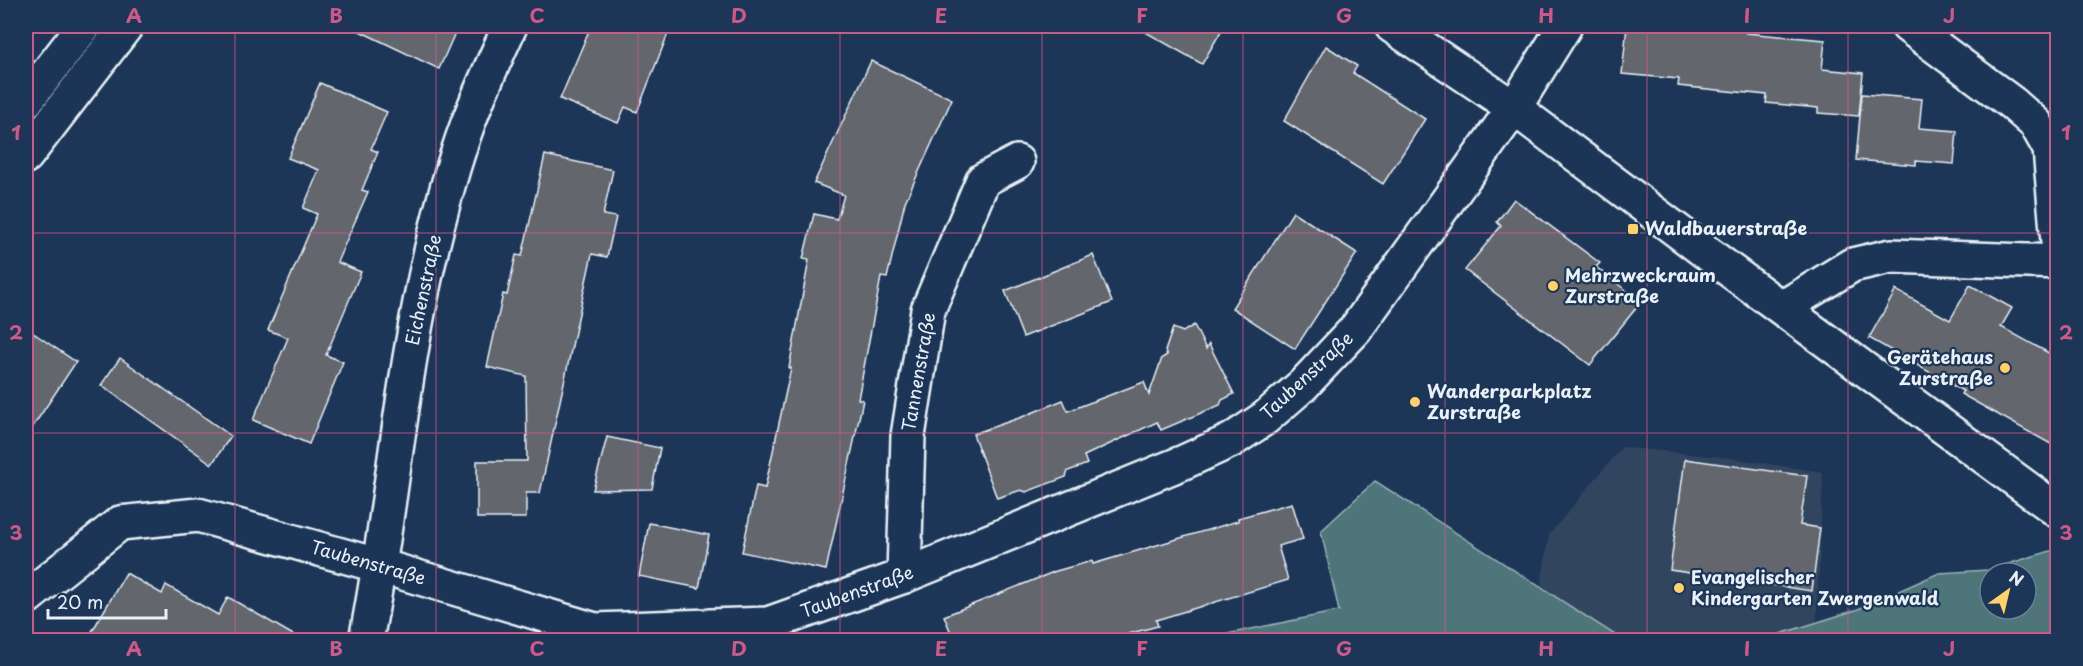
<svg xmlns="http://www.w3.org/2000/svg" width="2083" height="666" font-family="'Playpen Sans',sans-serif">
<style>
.built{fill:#32445e}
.green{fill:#4d757a;stroke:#9ab3b9;stroke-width:1.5;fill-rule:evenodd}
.building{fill:#63666d;stroke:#e8f1f8;stroke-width:1.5}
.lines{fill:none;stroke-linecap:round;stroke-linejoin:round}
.minor-casing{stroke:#e8f1f8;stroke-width:38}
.secondary-casing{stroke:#e8f1f8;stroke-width:38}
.minor{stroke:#1d3557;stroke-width:33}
.secondary{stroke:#1d3557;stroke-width:33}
.grid{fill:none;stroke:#cd598a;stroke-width:1.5;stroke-opacity:0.55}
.poi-dot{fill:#ffd166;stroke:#1d3557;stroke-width:2}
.labels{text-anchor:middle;stroke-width:4.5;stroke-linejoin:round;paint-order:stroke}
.poi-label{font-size:18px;font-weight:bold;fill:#e8f1f8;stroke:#1d3557;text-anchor:start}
.street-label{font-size:18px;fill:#e8f1f8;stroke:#1d3557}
.neatline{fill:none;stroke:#cd598a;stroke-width:2}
.grid-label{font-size:20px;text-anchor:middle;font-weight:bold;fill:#cd598a}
</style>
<rect width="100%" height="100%" fill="#1d3557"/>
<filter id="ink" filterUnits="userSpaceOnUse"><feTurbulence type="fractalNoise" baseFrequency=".0167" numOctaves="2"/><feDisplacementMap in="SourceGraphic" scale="12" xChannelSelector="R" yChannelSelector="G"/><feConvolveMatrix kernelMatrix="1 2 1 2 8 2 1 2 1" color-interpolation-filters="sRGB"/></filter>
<g filter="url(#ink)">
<path class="built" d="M1622 447 1730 458 1823 472 1816 640H1532L1549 535Z"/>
<g class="green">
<path d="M1375 481 1623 640H1198L1339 611 1321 531Z"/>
<path d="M2057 549V640H1761L1856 610 1939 573 1988 570ZM1990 573H2026V609H1990Z"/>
</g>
<g class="building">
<path d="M349 26H458L439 69Z"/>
<path d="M591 26H671L637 112 625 107 618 123 560 99Z"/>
<path d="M1135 26H1224L1202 64Z"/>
<path d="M1627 26H1747L1746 33 1825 40 1822 69 1863 73 1859 116 1818 113V108L1766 103 1767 95 1678 86 1679 79 1622 74Z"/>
<path d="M1326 46 1357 66 1353 73 1425 119 1383 184 1284 121Z"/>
<path d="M871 61 952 99 905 202 887 278 881 277 858 399 863 400 826 570 742 552 756 486 765 488 791 368H789L809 260 803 259 814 214 837 219 844 195 814 183Z"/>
<path d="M320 83 387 112 371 149 378 152 362 190 368 192 337 262 361 272 326 355 343 362 309 444 253 420 288 338 268 330 317 214 303 208 319 170 288 158Z"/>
<path d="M1862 94 1922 99 1919 128 1957 131 1954 164 1916 161V165L1856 160Z"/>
<path d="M545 155 613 170 603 215 616 217 607 257 592 254 540 493H526V518H477V461H527L526 376 487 367 503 294 507 295 516 255 522 256Z"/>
<path d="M1514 199 1600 263 1596 267 1641 302 1590 365 1465 270 1501 226 1497 222Z"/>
<path d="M1293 212 1357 253 1295 349 1232 308Z"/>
<path d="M1093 255 1112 302 1023 337 1005 291Z"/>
<path d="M1970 285 2012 308 2001 327 2058 358V448L1961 394 1963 391 1869 338 1896 290 1950 320Z"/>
<path d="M1194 325 1206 349 1209 344 1234 394 1222 400 1220 405 1161 430 1157 422 1084 456 1087 464 1068 471 1066 477 1026 492 1021 490 997 498 973 434 1022 417 1063 400 1068 411 1144 382 1149 395 1162 358 1167 355 1165 351 1173 328 1183 332Z"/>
<path d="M26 328 76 362 26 437Z"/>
<path d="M120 358 231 436 212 464 101 385Z"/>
<path d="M607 437 660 448 652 489 593 490Z"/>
<path d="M1685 459 1807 476 1800 525 1820 528 1812 591 1670 570Z"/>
<path d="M1292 503 1303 539 1278 546 1288 580 1156 620 1158 626 1105 640H954L944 616 1056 571 1092 561 1093 564 1238 521V518Z"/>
<path d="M649 523 709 535 699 588 639 576Z"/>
<path d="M126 573 162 594 166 585 218 615 228 597 302 640H87Z"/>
</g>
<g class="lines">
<defs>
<g id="minor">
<path d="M1392 26 1514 108 1731 271 2058 511"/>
<path d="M1908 26 2012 103 2036 124 2050 149 2058 242"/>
<path d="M1782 308 1852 265 1891 256 2058 262"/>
<path d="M904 576 908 436 928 310 983 180 1017 162"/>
<path d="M26 598 120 523 198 515 380 566 595 630 768 624 904 576 1184 462 1232 440 1265 418 1303 385 1355 330 1514 108 1565 26"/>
<path d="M366 640C392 509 401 374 433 243 444 198 456 152 474 108 485 80 498 53 510 26"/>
</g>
<g id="secondary">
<path d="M26 101 84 26"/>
<path d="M26 156 126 26"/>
</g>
</defs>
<use href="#minor" class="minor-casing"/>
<use href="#secondary" class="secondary-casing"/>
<use href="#minor" class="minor"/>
<use href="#secondary" class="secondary"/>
</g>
</g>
<path class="grid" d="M235 26V640M436 26V640M638 26V640M840 26V640M1042 26V640M1243 26V640M1445 26V640M1647 26V640M1848 26V640M26 233H2058M26 433H2058"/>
<g class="poi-dot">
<rect x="1627" y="223" width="12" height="12" rx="3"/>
<circle cx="1553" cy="286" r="6"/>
<circle cx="2005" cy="368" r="6"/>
<circle cx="1415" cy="402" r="6"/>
<circle cx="1679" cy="588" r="6"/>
</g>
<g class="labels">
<g class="poi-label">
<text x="1645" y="235">Waldbauerstraße</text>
<text x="1565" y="282">Mehrzweckraum<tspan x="1565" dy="21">Zurstraße</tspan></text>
<text x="1993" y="364" text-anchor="end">Gerätehaus<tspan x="1993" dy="21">Zurstraße</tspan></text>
<text x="1427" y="398">Wanderparkplatz<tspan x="1427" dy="21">Zurstraße</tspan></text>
<text x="1691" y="584">Evangelischer<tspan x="1691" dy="21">Kindergarten Zwergenwald</tspan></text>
</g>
<g class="street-label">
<text transform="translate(424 290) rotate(-78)" y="6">Eichenstraße</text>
<text transform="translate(919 372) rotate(-80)" y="6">Tannenstraße</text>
<text transform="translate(1307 376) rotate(-43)" y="6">Taubenstraße</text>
<text transform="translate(368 563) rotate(16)" y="6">Taubenstraße</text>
<text transform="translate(857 592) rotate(-20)" y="6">Taubenstraße</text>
</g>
</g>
<rect width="2083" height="666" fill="none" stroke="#1d3557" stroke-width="66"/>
<g transform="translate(2008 591) rotate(34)"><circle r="28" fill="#1d3557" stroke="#6e8097" stroke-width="1.5"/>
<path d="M0-4.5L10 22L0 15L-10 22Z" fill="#ffd166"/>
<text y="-9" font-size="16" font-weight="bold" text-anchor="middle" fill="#e8f1f8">N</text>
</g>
<path d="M48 609v9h118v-9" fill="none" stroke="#e8f1f8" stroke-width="3"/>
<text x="57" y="609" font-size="18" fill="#e8f1f8" stroke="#1d3557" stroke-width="4.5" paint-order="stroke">20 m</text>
<rect x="33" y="33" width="2017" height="600" class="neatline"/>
<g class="grid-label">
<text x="134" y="23">A</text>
<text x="336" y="23">B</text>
<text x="537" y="23">C</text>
<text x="739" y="23">D</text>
<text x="941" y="23">E</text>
<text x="1142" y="23">F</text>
<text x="1344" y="23">G</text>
<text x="1546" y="23">H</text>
<text x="1747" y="23">I</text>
<text x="1949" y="23">J</text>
<text x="16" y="140">1</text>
<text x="2066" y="140">1</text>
<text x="16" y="340">2</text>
<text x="2066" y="340">2</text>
<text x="16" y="540">3</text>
<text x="2066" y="540">3</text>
<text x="134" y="656">A</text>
<text x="336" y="656">B</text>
<text x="537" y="656">C</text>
<text x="739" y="656">D</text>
<text x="941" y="656">E</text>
<text x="1142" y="656">F</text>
<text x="1344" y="656">G</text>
<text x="1546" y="656">H</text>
<text x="1747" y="656">I</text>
<text x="1949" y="656">J</text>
</g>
</svg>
